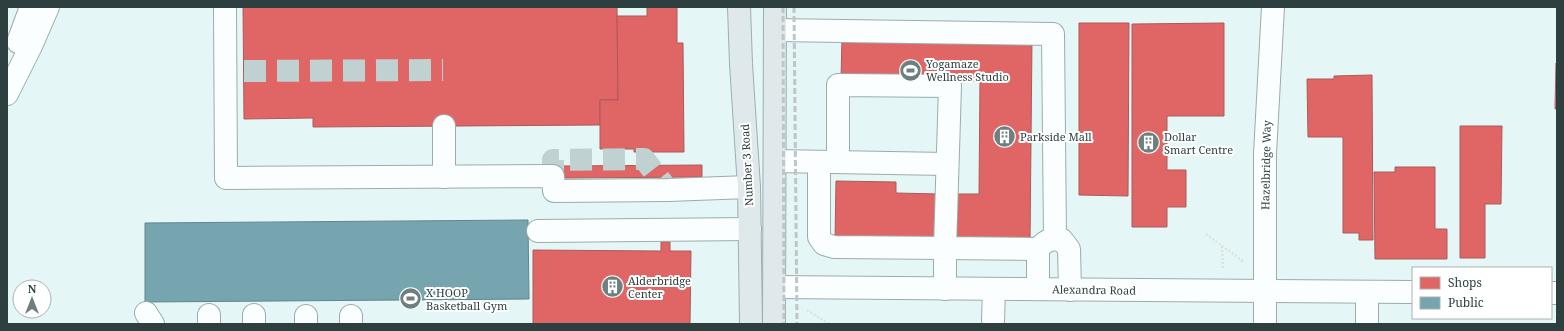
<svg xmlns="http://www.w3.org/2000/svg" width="1564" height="331" font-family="'Noto Serif',serif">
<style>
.shops{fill:#e06666;stroke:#ab5a5a}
.public{fill:#76a5af;stroke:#60868d}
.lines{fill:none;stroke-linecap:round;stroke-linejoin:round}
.minor-tunnel{stroke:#c0d1d1;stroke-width:22;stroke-dasharray:22 11;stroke-linecap:butt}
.minor-casing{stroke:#9cacac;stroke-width:24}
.major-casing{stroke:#9bafb3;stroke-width:24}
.path{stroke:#dde2e2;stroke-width:2.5;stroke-dasharray:2 2;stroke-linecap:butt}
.minor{stroke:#fbfefe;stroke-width:22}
.major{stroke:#dfe8eb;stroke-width:22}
.rail{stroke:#c0c5c5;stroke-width:3;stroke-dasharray:6 3;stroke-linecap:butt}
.labels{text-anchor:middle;stroke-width:4;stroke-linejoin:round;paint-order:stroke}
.poi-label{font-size:11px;fill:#2e3f3f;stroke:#fff;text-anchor:start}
.street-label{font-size:11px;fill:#2e3f3f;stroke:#fff}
</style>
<rect width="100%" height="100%" fill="#e4f6f6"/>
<g class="shops">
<path d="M243 7H617L618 100H600V125L313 127V118L244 119Z"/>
<path d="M647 7H677V43H683L684 152H634V149H600V100H618L617 16H647Z"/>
<path d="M1079 23H1129L1128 196 1079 195Z"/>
<path d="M1224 23V116H1167V170H1186V207H1167V227H1132V24Z"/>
<path d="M842 37 1032 39 1030 242H957L958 194H979L980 81 841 79Z"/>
<path d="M1556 63H1557V109H1555Z"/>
<path d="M1372 75 1373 240H1359V233H1343V137H1308L1307 79H1334V76Z"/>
<path d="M1460 126H1502L1501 204H1485V258H1460Z"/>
<path d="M702 165V177L561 178V166Z"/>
<path d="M1395 167H1435V229H1447V259H1375L1374 172H1395Z"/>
<path d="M836 181 896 182V193L939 194 938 242 835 241Z"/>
<path d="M661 242H670V251H691L690 324H533V250L661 251Z"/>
</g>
<path class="public" d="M528 220 529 299 145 302V223Z"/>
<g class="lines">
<g class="minor-tunnel">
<path d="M244 71 443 70"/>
<path d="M553 176V160L644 159 668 190"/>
</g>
<defs>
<g id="minor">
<path d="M225 7 226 178 553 176 554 191 668 190 749 187"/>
<path d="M775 30 1053 34 1055 239"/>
<path d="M18 42 31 7"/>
<path d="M7 94 31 46 48 7"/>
<path d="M444 126V177"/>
<path d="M775 161 947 164"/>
<path d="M819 162V237L824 244 834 247 945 248V289"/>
<path d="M838 162V85L950 86 945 248 1038 249"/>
<path d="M538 231 750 229"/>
<path d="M775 287 1413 292"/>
<path d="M1038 289V249C1047 239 1050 239 1062 240L1069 249 1070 290"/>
<path d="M1551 293H1557"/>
<path d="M146 313 153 324"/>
<path d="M209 315V324"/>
<path d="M254 315V324"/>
<path d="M351 316V324"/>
<path d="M993 321 994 289"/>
<path d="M306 324V316"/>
<path d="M1265 324V154L1273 7"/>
<path d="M1367 324V292"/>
</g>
<g id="major">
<path d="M739 7 741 64 749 187 751 324"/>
<path d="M774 324 775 7"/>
</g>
</defs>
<use href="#minor" class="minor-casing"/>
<use href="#major" class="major-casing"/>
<g class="path">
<path d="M1206 234 1244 262"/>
<path d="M1222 246 1223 270"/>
<path d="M807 310 829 324"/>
</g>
<use href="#minor" class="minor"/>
<use href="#major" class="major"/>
<g class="rail">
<path d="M783 7 784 324"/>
<path d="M794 7 797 324"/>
</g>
</g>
<defs>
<symbol id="stadium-disc" viewBox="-11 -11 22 22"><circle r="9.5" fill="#6e7f7f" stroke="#fff"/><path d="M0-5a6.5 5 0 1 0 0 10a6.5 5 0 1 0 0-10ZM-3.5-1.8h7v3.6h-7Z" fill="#fff"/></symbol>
<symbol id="building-disc" viewBox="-11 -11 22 22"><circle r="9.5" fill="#6e7f7f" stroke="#fff"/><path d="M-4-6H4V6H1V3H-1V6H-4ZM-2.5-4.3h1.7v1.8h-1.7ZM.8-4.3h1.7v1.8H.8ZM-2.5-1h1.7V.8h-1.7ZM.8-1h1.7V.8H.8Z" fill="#fff"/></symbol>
</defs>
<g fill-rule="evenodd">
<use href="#stadium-disc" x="898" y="58" width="25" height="25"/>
<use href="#building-disc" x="992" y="124" width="25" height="25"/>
<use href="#building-disc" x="1136" y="130" width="25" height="25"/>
<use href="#building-disc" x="600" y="274" width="25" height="25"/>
<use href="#stadium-disc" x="398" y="286" width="25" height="25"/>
</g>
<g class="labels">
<g class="poi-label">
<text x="926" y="68">Yogamaze<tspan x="926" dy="13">Wellness Studio</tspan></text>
<text x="1020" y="141">Parkside Mall</text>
<text x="1164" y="141">Dollar<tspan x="1164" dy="13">Smart Centre</tspan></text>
<text x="628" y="285">Alderbridge<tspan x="628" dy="13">Center</tspan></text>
<text x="426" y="297">X HOOP<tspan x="426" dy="13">Basketball Gym</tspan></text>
</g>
<g class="street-label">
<text transform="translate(747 165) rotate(-93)" y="4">Number 3 Road</text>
<text transform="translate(1266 165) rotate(-89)" y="4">Hazelbridge Way</text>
<text transform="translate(1094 290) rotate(1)" y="4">Alexandra Road</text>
</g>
</g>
<rect width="1564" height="331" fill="none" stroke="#2e3f3f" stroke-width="16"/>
<rect x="1412" y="267" width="140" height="52" fill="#ffffff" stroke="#abb2b2"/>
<rect x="1420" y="277" width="20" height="12" fill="#e06666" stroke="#abb2b2"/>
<text x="1448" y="287" font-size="12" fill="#2e3f3f">Shops</text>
<rect x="1420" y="297" width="20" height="12" fill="#76a5af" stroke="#abb2b2"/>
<text x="1448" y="307" font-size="12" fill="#2e3f3f">Public</text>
<g transform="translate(32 299)"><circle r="19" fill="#ffffff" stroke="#abb2b2"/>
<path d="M0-3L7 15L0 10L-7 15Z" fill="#6e7f7f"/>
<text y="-6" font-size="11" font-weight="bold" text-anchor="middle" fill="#2e3f3f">N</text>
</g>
</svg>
